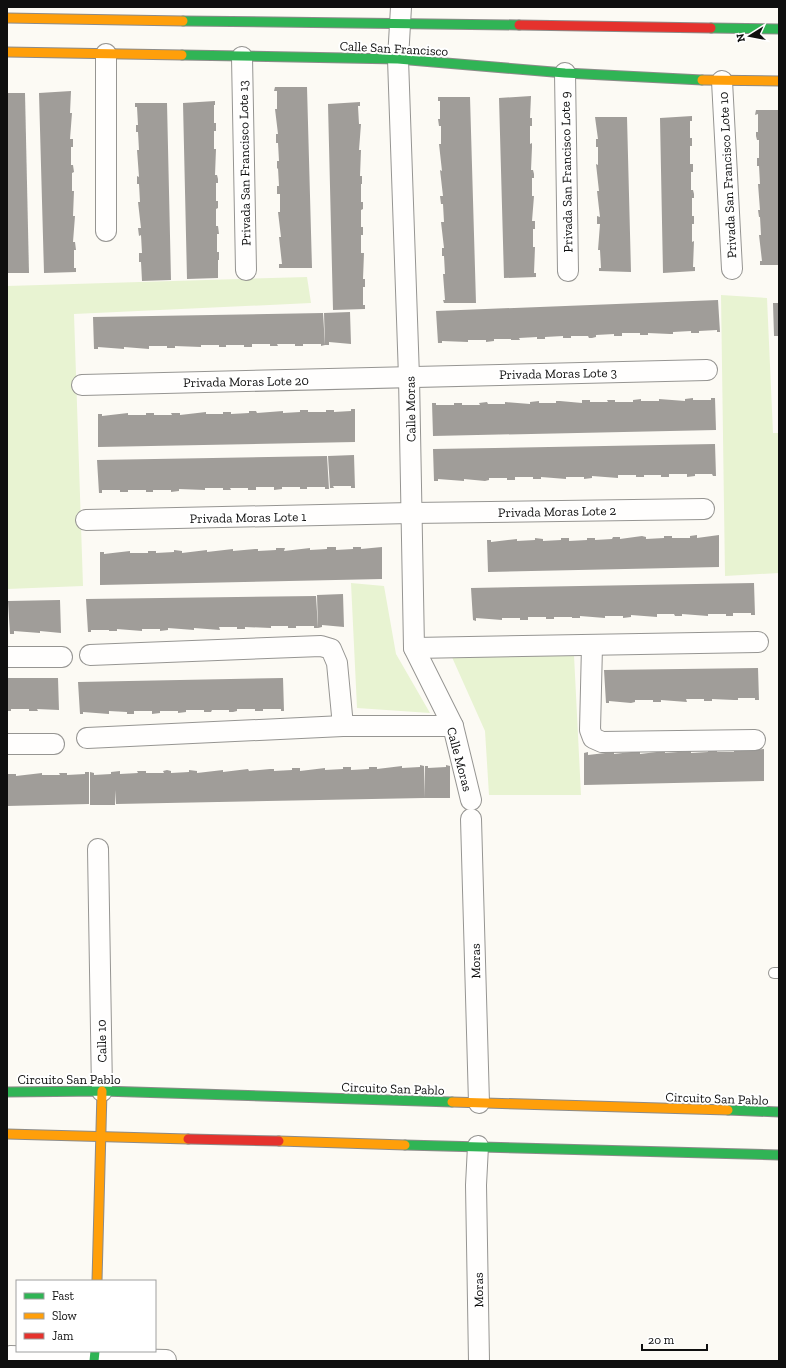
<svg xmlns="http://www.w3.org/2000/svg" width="786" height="1368" font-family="'Zilla Slab',serif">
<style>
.green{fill:#e8f3d2}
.building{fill:#a09d99}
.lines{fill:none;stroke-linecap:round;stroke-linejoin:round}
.lane-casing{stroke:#969592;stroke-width:12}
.street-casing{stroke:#969592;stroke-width:22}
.fast-casing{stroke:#8c8b89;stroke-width:11}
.slow-casing{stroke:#8c8b89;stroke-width:11}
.jam-casing{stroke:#8c8b89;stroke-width:11}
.lane{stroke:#fffefd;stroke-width:10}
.street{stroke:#fffefd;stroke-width:20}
.fast{stroke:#30b455;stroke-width:9}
.slow{stroke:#ff9f0a;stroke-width:9}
.jam{stroke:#e5322d;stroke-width:9}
.labels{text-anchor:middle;stroke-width:4;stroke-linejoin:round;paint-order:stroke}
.street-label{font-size:13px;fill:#0f0f0f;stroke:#fff}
</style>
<rect width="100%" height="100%" fill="#fcfaf4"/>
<g class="green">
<path d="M307 277 311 303 74 314 83 586 7 589V286Z"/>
<path d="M721 295 767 298 773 433H779V573L725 576Z"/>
<path d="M351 583 384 586 396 654 430 713 357 708Z"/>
<path d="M451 655H574L581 795H489L485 731Z"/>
</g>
<g class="building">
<path d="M275 87H307L312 268H279V264H282L279 237H281L278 212H280V194H277V186H279L278 168 277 169V161H279L278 143H276V134H278L275 109H277V91H274Z"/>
<path d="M71 91 70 113H72L70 139H73V147H71V165H73L74 172 72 173V191H74L73 216H75L73 242H75L76 250H74V268H76V272L44 273 39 93Z"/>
<path d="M7 93H25L29 273H7Z"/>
<path d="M531 96 530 118H532V126H530V144L532 143V147L531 170H533L534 174V178H532V196H534L532 221H535V229H533V247H535L534 273H536V277L504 278 499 98Z"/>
<path d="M438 97H470L476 303H444L443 300H445L443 274H445L444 256H442V248H444L441 222H444L443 204H441L440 196H443L440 170 442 171 439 144H441V126H439L438 119H440V101H438Z"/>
<path d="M215 101V105H214V123H216V131H214V149H216L215 175H217L218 179V183H216V201H218V208L216 209V226H218L219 234H217V252H219V260H218V278L187 279 183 103Z"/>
<path d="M360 102V106H358L359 124H361L359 150H361L360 176H362V184H361V202H363V209L361 210V227H363V235H361V253H364L363 279H365V287H363V305H365V309L333 310 328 104Z"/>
<path d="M135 103H167L171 280 142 281 141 262H139V253H142L141 235 139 236 138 228H141L138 202H140L139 184H137V176L139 177 137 150H139L138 132H136V125H138L137 107H135Z"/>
<path d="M756 110H779V265H760V261H762L759 235H761L760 217H759L758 210H760L758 184H760L759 166H757V158H759V140H757L756 136V132H758V114L755 115Z"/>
<path d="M692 116V121H690V138H692V146H690V164H693V172H691V190H693L694 194V198H692V216H694V224H692V242L694 241 693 267H695V271L663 273 660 118Z"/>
<path d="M595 117H627L631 272 599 271V268H601L600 250H598L600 224H597V216L600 217 597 191H599L596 164 598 165V147H596V139H598Z"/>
<path d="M718 300 720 332H717V330L699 331V333H691V331L673 332V334H670L648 333V335H640V333H622V336H614V334L596 335V337L592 338H589L588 336H571V338H563V336L545 337V339H537V337L519 338 520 340H511V339H494V341L486 342V340H468V342L442 341V343H438L436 311Z"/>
<path d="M773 303H779L778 336H774Z"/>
<path d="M350 312 351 344 329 342V345H325L324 313Z"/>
<path d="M323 313 325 345 321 346V344H303V346H295V344H277L278 346H270V344H252V347H244V345H226V347H219V345H201V347L175 346V348H167V346H149V349L124 347V349L98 347V349H94L93 317Z"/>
<path d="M693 398V400H711V398H715L716 430 433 436 432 403H436V405H454V403H462V405H480L479 403 487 402 488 404H505V402L530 404V402L539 401V403H556V401H560L582 403V400H590V402H608L607 400H615V402H633V400L641 399V401H659V399L685 401V399Z"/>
<path d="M351 409H355V442L98 447V414H102V416L128 413V415H146V413H154V415H172L171 413H180V415L206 412V414H223V412H231V414L249 413V411H256L257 413 283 411V413L300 412V410H308V412H326V410H334V412L351 411Z"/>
<path d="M715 444 716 476H713L712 474H695V476L687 477V474H669V477H661V475H644V477H636V475H618V478L592 476V478L584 479V477H566V479L541 477V479H533V477H515V480H507V478H489V480L485 481 464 479V481L438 479V481H434L433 449Z"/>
<path d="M354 455 355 488H351V486H333L334 488H330L328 456Z"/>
<path d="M327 456 329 489H325V487H307V489H300V487H282V489L274 490V487H256V490H248V488H230L231 490H223V488H205V490L179 489V491L171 492V490H153V492H146V490H128V492H120V490H102V493H99L97 460Z"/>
<path d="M697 535V538L719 535V567L488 572 487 540H491V542L517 539V541L535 540V538L543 539V541L561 540V538H569V541L587 540V538H595V540L612 539 613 537H620V539L642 536 646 537V539L664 538V536H672V538H690V536Z"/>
<path d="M327 547H336V550L353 549V547H361V549L382 547V579L100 585V552H104V554L130 551V553H148V551H156V553L174 552V550L182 551V553L207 550V552L233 549V551L255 549H258V551L276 550V548H285L284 551 310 548V550L327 549Z"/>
<path d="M754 583 755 615H751V613H733V616H726V614H708V616L682 614V616H675L674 614H657V617L631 615V617L623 618V616H605V618L580 616V618H572V617H554V619H546V617H528V620H520V618H502V620L476 618V621L473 620 471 588Z"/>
<path d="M343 594 344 627 322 625V627L318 628 317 595Z"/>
<path d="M316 596 318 628H314V626H296V628H288V626H271V628L245 627V629H237V627H219L220 630 194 628V630L168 628V630L160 631V629H142V631L117 629V631H109V630H91V632H88L86 599Z"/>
<path d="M60 600 61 633 40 631V633L14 631V634H10L8 601Z"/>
<path d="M758 668 759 700H755V698H738V700H734L712 699V701H704V699H686L687 702 661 700V702H653V700H635V702L631 703 609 701V703H606L604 670Z"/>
<path d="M7 678H58L59 710 37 709 38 711H29V709H11V711H7Z"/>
<path d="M283 678 284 711H281V709H263V711H255V709H237V711L233 712H229V710H212L211 712H204V710H186V712L178 713V711H160V713L152 714V711H134V714H127V712L109 711V714L83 712V714H80L78 682Z"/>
<path d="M742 749V751L764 749V781L584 785V753L588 752V755L614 752V754L640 751V754L665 751V753L691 751V753L708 752V750H717V752H734V750Z"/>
<path d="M420 765 424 766V798L116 804 115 790V805H90V772L94 773V775L111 774V772L120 771V774L138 773 137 771H146V773H164L163 771 167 770 171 771V773L189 772V770L197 771V773L223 770V772L248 769 249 771 270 769H274V771L292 770V768H300V771L325 768V770L343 769V767H351V770L369 769V767H377V769L402 766V768L420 767Z"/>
<path d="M446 765 450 766V798H424L425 766H428V768L446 767Z"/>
<path d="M85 772H89V804L7 806 8 774H16V776L42 773V775H60L59 773H67V775L85 774Z"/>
</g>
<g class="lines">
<defs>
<path id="lane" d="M774 973H779"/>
<g id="street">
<path d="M401 7 398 59 409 377 414 648 453 726 471 800"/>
<path d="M242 57 246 270"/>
<path d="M565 73 568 271"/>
<path d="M722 81 732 269"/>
<path d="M106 231V54"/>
<path d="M82 385 707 370"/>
<path d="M86 520 411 513 704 509"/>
<path d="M592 646 590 730 593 738 602 742 755 740"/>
<path d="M414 648 758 642"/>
<path d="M90 655 321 646 331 649 337 663 343 726"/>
<path d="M7 657H62"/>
<path d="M87 738 343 726H453"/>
<path d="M7 744H54"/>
<path d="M471 819 479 1103"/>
<path d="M98 849 102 1091"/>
<path d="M478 1146 476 1185 479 1361"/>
<path d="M10 1356 166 1360"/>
</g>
<g id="fast">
<path d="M183 21 519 25"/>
<path d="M711 28 779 29"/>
<path d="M182 55 398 59 565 73 702 80"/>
<path d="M7 1092 102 1091 452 1102"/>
<path d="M728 1110 779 1112"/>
<path d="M405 1145 779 1155"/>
<path d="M94 1361 95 1351"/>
</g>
<g id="slow">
<path d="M7 18 183 21"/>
<path d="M7 52 182 55"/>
<path d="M702 80 779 81"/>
<path d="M452 1102 728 1110"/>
<path d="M7 1134 188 1139"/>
<path d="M279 1141 405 1145"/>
<path d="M97 1281 102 1091"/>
</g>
<g id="jam">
<path d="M519 25 711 28"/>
<path d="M188 1139 279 1141"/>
</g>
</defs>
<use href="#lane" class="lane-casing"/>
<use href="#street" class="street-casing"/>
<use href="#fast" class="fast-casing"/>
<use href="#slow" class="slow-casing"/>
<use href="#jam" class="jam-casing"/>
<use href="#lane" class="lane"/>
<use href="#street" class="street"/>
<use href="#fast" class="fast"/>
<use href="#slow" class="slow"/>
<use href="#jam" class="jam"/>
</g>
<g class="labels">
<g class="street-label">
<text transform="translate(394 48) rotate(3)" y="5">Calle San Francisco</text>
<text transform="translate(244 163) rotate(-91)" y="5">Privada San Francisco Lote 13</text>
<text transform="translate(566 172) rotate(-91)" y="5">Privada San Francisco Lote 9</text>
<text transform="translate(727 175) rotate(-93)" y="5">Privada San Francisco Lote 10</text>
<text transform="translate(558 373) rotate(-1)" y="5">Privada Moras Lote 3</text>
<text transform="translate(246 381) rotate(-1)" y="5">Privada Moras Lote 20</text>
<text transform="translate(410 409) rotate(-91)" y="5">Calle Moras</text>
<text transform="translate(557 511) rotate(-1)" y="5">Privada Moras Lote 2</text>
<text transform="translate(248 517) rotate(-1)" y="5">Privada Moras Lote 1</text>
<text transform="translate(460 759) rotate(75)" y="5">Calle Moras</text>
<text transform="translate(475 961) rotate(-91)" y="5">Moras</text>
<text transform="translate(101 1041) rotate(-91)" y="5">Calle 10</text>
<text x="69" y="1084">Circuito San Pablo</text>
<text transform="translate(393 1088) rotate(2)" y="5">Circuito San Pablo</text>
<text transform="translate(717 1098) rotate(2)" y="5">Circuito San Pablo</text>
<text transform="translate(478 1290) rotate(-91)" y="5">Moras</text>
</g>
</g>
<rect width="786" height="1368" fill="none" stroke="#0f0f0f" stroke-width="16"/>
<rect x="16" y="1280" width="140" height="72" fill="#ffffff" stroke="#9f9f9f"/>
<rect x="24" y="1293" width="20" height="6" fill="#30b455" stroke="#9f9f9f"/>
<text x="52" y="1300" font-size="12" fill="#0f0f0f">Fast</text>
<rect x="24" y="1313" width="20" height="6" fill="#ff9f0a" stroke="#9f9f9f"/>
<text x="52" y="1320" font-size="12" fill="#0f0f0f">Slow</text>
<rect x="24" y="1333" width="20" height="6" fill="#e5322d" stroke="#9f9f9f"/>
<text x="52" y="1340" font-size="12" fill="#0f0f0f">Jam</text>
<g transform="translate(750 36) rotate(259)" stroke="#ffffff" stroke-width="3" paint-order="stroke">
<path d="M0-3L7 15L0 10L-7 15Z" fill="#0f0f0f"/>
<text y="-6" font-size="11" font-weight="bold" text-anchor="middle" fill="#0f0f0f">N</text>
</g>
<path d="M642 1344v6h65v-6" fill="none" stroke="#0f0f0f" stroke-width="2"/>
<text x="648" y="1344" font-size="12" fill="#0f0f0f" stroke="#ffffff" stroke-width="3" paint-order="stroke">20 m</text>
</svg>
